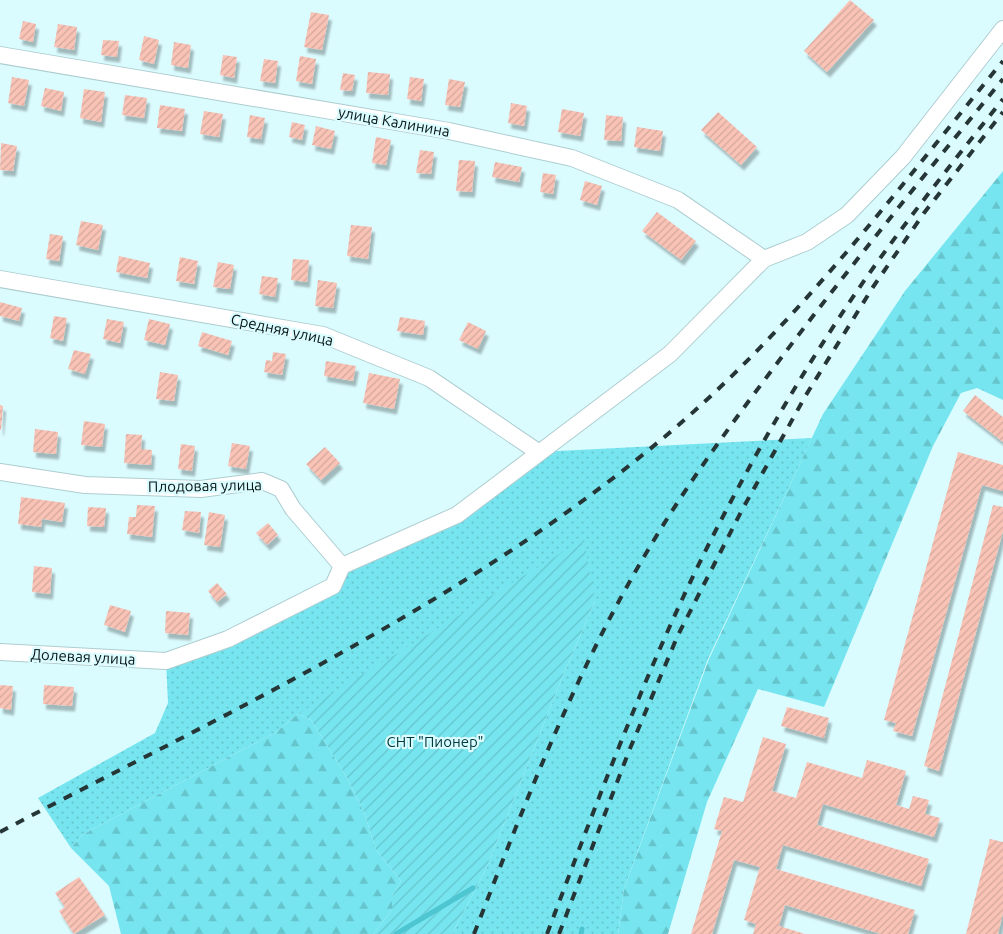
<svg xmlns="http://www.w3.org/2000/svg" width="1003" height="934" font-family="Ubuntu,sans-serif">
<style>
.grass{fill:url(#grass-dots)}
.forest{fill:url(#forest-firs)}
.garden{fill:url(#garden-furrows)}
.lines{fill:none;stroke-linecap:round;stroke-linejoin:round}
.stream{stroke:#4dc6d1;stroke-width:5}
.building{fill:url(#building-hatch);filter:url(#shadow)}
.minor-casing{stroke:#aecdd0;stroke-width:18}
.minor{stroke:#fff;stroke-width:16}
.rail{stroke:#263536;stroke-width:4;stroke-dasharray:9 9;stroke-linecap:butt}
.labels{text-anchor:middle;stroke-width:4.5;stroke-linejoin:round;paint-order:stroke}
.street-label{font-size:15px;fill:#071314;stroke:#dbfcff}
.park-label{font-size:15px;fill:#00393e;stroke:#dbfcff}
</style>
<defs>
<pattern id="grass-dots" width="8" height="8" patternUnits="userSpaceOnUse" patternTransform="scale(1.25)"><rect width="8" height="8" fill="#77e5ef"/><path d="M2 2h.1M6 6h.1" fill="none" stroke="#65c4cc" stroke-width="1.8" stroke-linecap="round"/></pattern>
<pattern id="forest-firs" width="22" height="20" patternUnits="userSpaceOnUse" patternTransform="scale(1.25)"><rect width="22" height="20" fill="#77e5ef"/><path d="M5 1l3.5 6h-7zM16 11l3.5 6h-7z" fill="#65c4cc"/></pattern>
<pattern id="garden-furrows" width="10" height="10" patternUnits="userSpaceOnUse" patternTransform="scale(1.25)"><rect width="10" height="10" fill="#77e5ef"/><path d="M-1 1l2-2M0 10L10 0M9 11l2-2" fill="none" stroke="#65c4cc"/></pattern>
<pattern id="building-hatch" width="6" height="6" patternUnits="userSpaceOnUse" patternTransform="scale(1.25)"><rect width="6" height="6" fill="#f9c3b6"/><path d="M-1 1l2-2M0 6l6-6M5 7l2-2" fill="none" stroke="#d4a79c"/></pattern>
<filter id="shadow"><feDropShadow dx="3" dy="5.5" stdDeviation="1" flood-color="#0004"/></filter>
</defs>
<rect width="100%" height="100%" fill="#dbfcff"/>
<path class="grass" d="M812 438 708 659 624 889 618 934H452L486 869 564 673 595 601 298 714 276 732 82 835 71 848 38 798 155 733 168 703 166 661 333 586 342 566 457 515 538 452Z"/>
<g class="forest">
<path d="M1003 171V400L977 388 961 393 933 446 824 707 758 689 707 802 668 934H618L624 889 709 659 823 414 905 291Z"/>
<path d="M298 714 311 720 346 776 364 812 376 850 401 881 392 896V910L373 934H121L109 886 71 848 82 835 276 732Z"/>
</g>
<path class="garden" d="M584 539 595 601 564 673 486 869 452 934H373L392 910V896L401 881 376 850 364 812 346 776 311 720 298 714Z"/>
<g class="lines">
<g class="stream">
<path d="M396 934 473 888"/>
<path d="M581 934 582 929"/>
</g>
</g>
<g class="building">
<path d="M850 0 874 20 827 72 804 51Z"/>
<path d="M311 12 329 15 322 50 304 47Z"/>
<path d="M23 21 36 24 33 42 19 39Z"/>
<path d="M58 24 77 27 74 50 54 47Z"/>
<path d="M144 36 159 40 154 64 139 60Z"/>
<path d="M103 40 119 41 117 57 101 55Z"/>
<path d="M174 42 191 45 188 68 171 65Z"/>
<path d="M223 55 237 57 234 78 220 75Z"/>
<path d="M300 56 316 59 312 84 296 81Z"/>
<path d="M264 59 278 61 275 83 260 81Z"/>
<path d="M368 72 390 74 388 95 366 93Z"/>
<path d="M343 73 355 75 352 91 340 90Z"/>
<path d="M12 77 29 80 24 106 8 103Z"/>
<path d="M410 77 424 79 421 101 407 99Z"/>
<path d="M449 79 465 82 460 107 445 105Z"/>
<path d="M45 88 64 92 61 111 41 106Z"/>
<path d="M84 89 105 92 101 122 80 118Z"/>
<path d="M125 95 147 98 144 118 122 115Z"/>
<path d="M511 103 527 106 524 126 508 123Z"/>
<path d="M160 105 185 109 182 131 157 128Z"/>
<path d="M562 109 584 113 580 136 558 132Z"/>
<path d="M204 111 223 114 219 137 200 134Z"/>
<path d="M718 112 757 147 741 165 701 130Z"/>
<path d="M250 115 265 118 261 139 247 137Z"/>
<path d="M606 115 623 117 621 141 604 140Z"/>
<path d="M292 122 305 125 302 140 289 137Z"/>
<path d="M316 126 335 131 331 149 312 145Z"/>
<path d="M637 127 663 131 660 151 634 147Z"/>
<path d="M376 137 391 140 386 165 372 163Z"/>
<path d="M1 143 17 146 13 171 0 170Z"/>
<path d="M420 150 434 152 431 174 416 173Z"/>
<path d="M459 160 475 161 472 192 456 191Z"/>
<path d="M495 162 522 167 519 182 492 177Z"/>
<path d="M543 173 556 175 553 194 540 192Z"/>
<path d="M585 181 602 186 597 205 580 200Z"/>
<path d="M657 212 696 241 681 260 642 231Z"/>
<path d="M81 221 103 225 98 250 76 245Z"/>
<path d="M351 225 372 227 368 259 347 256Z"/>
<path d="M50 234 63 236 59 261 46 259Z"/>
<path d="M119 256 150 263 147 278 116 272Z"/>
<path d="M180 257 198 261 194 284 176 281Z"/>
<path d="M293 259 309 260 307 282 291 280Z"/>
<path d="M218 262 234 265 230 289 213 287Z"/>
<path d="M262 276 278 278 275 297 259 294Z"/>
<path d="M318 280 337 283 333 308 315 306Z"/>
<path d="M0 302 22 308 19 321 0 316Z"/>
<path d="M54 316 67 318 63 341 50 338Z"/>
<path d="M400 317 425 321 423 335 397 331Z"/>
<path d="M107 319 124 322 120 343 103 339Z"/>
<path d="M149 319 170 324 165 345 144 340Z"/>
<path d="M468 322 486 331 478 349 459 340Z"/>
<path d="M202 332 232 341 228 355 198 346Z"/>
<path d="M74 350 91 354 85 374 68 369Z"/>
<path d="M273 352 286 354 282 375 264 372 266 360 272 361Z"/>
<path d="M326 361 356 366 353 381 324 376Z"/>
<path d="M160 372 178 375 174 401 156 399Z"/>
<path d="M369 373 400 379 394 409 363 403Z"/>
<path d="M975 395 1003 417V442L963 411Z"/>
<path d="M0 405 3 406 1 430H0Z"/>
<path d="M84 421 105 424 102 447 81 445Z"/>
<path d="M35 429 58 432 56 454 33 452Z"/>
<path d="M126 434 142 435 141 449 152 450 151 465 124 463Z"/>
<path d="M232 443 250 446 246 469 228 466Z"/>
<path d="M181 444 195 446 192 471 178 469Z"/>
<path d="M325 447 340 463 321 480 306 464Z"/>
<path d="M958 452 1003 465V491L982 485 912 736 893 731 896 723 884 720Z"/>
<path d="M21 497 65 503 62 522 42 519 41 527 18 524Z"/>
<path d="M137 505 155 506 152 537 127 534 129 517H136Z"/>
<path d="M993 505 1003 507V531L939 771 924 766Z"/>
<path d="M88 507 106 508 104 527 87 526Z"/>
<path d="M185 511 201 512 199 533 182 530Z"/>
<path d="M209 512 225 515 220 547 204 545Z"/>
<path d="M268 523 278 535 267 545 256 533Z"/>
<path d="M34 566 52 568 50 594 32 592Z"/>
<path d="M217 583 227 594 217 602 208 591Z"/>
<path d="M110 605 131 611 125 632 104 625Z"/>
<path d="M166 611 190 613 188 635 165 633Z"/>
<path d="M0 685 13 686 11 710 0 708Z"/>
<path d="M44 685 74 687 72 706 43 704Z"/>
<path d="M787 707 829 718 824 738 781 726Z"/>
<path d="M763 737 786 744 772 791 796 798 807 762 862 778 867 760 906 771 896 805 909 809 913 796 929 800 925 814 940 818 934 837 823 804 817 825 929 859 921 886 783 845 776 869 915 910 908 934H881L785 905 779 926 805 934H753L756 924 744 920 760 867 734 860 712 934H691L722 831 714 829 724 797 743 802Z"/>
<path d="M990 839 1003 842V913L998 934H966Z"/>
<path d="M79 877 105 915 74 934 59 911 65 907 55 893Z"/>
</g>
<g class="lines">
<defs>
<g id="minor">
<path d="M0 55 449 131 572 158 678 200 764 259"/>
<path d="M0 279 323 335 429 378 538 452"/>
<path d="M0 472 85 485 201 489 262 481 281 489 293 509 342 566"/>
<path d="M0 652 166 661 228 639 333 586 342 566 457 515 670 354 764 259 807 242 847 215 903 157 1003 29"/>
</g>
</defs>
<use href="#minor" class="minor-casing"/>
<use href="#minor" class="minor"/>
<g class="rail">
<path d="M0 832C228 712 470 601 668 434 796 326 897 190 1003 61"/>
<path d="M474 934C525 803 576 670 648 550 687 484 732 423 778 362 851 265 927 172 1003 79"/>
<path d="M547 934C602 789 656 642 729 505 770 427 816 350 866 278 909 217 956 158 1003 99"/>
<path d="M559 934 629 751 678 635 742 510 806 395 873 287 924 213 1003 112"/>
</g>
</g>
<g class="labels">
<g class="street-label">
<text transform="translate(394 122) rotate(10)" y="5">улица Калинина</text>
<text transform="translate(282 330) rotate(12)" y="5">Средняя улица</text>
<text transform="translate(205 486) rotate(-1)" y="5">Плодовая улица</text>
<text transform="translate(83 657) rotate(3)" y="5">Долевая улица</text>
</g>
<g class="park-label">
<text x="435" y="747">СНТ "Пионер"</text>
</g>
</g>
</svg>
